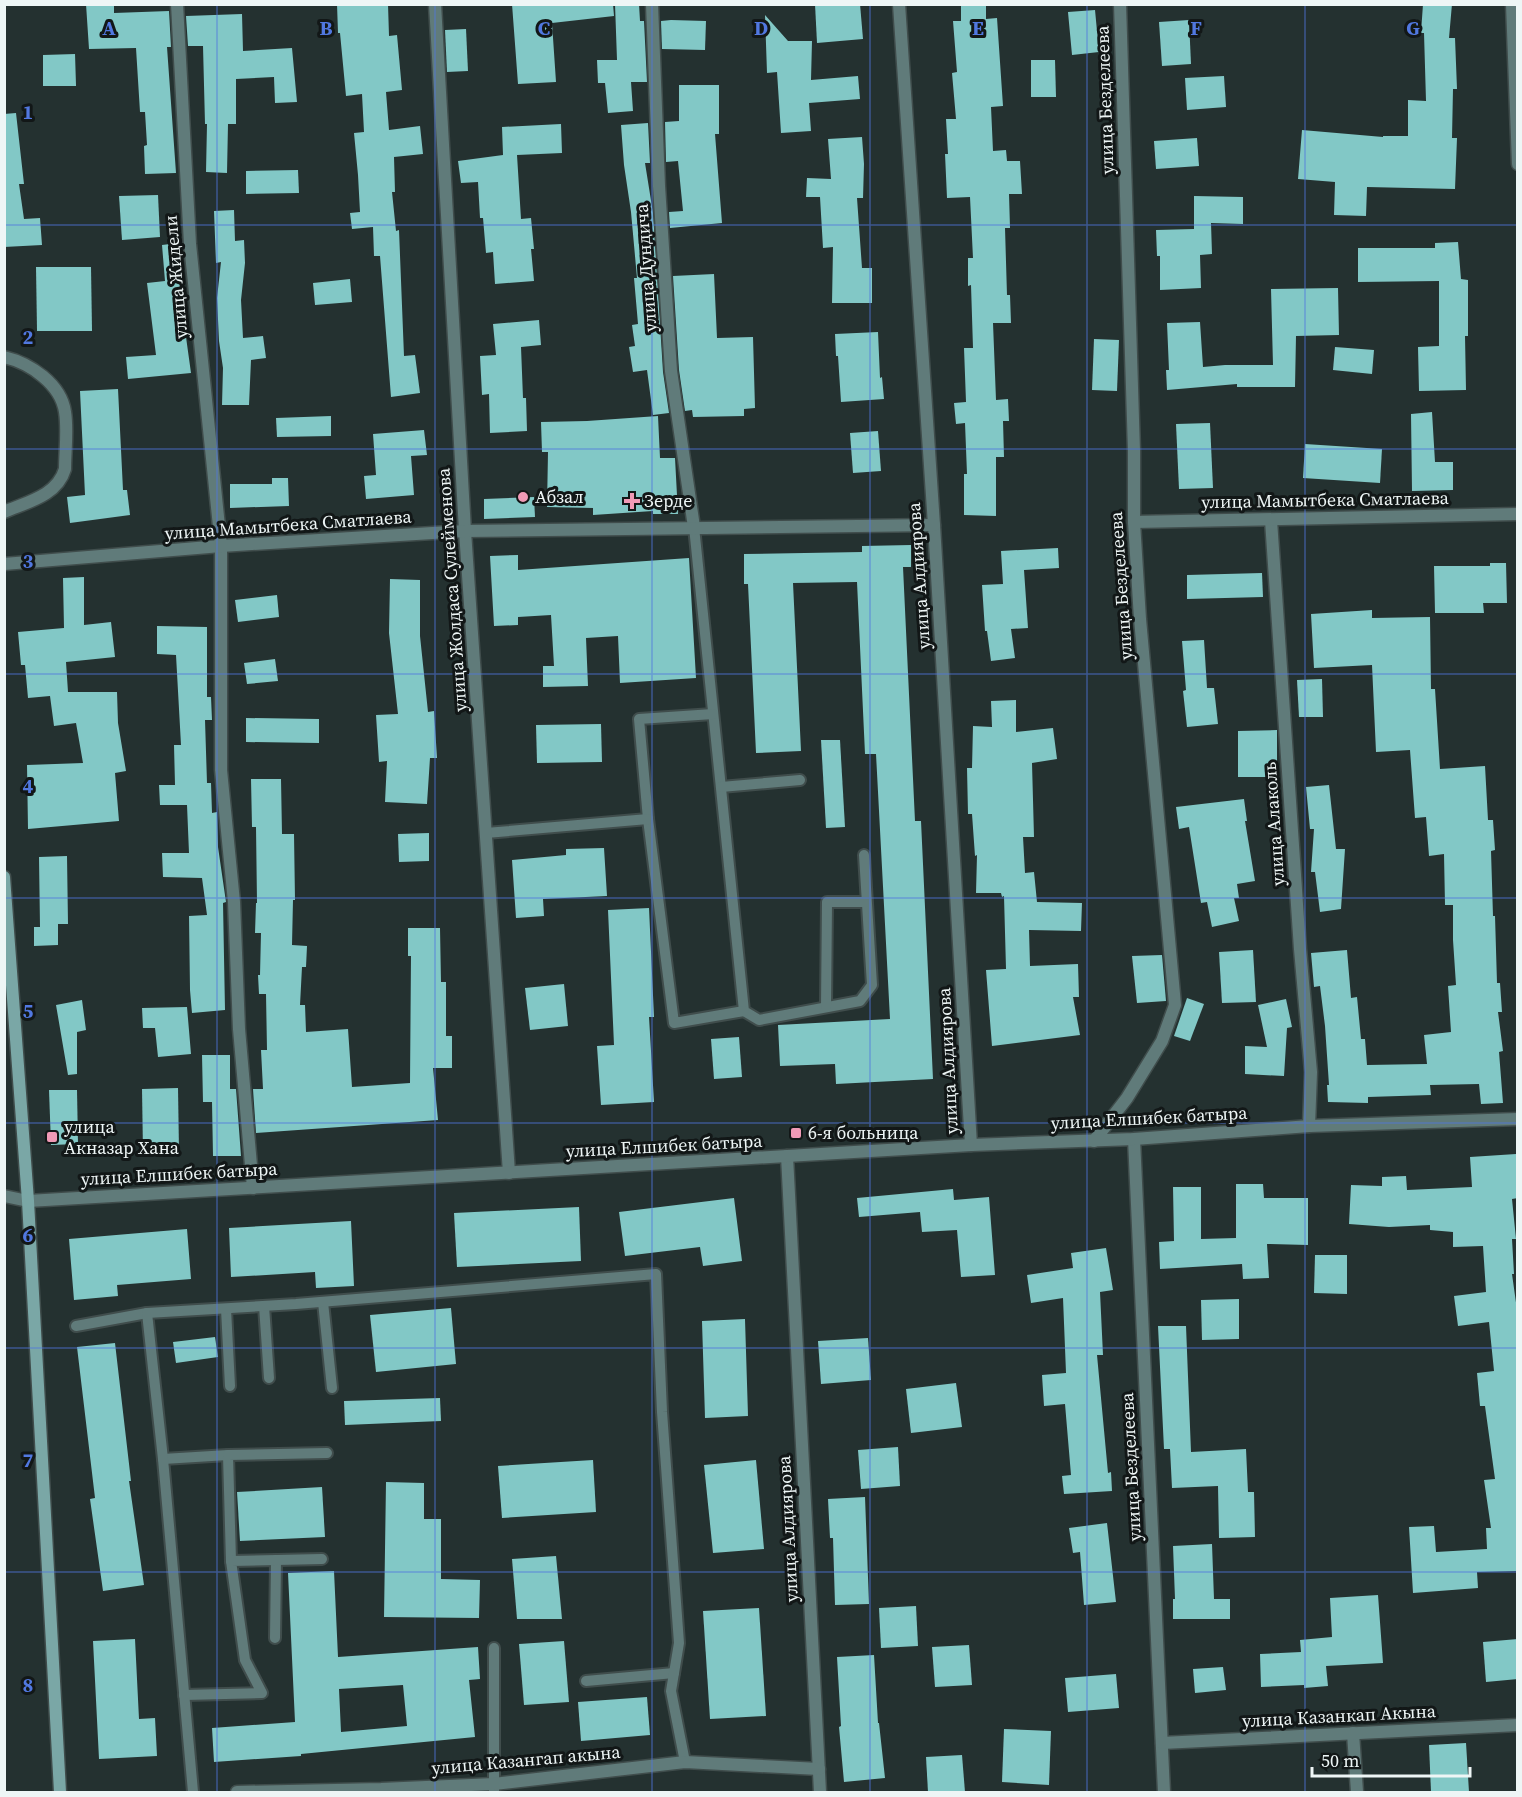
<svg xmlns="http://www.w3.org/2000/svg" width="1522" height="1797" font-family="'Source Serif 4',serif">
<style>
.building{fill:#82c8c6;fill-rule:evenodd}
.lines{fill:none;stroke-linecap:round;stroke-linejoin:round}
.service-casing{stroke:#404d4c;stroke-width:14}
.minor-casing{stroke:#404d4c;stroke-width:15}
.tertiary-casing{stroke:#404d4c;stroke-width:15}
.secondary-casing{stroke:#404d4c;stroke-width:15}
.service{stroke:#607b7a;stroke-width:10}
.minor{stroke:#607b7a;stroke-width:12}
.tertiary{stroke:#607b7a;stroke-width:12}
.secondary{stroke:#7aa7a6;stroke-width:12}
.grid{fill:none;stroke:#5178e0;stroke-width:1.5;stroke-opacity:0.55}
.poi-dot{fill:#f09ab6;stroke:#121717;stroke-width:2}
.labels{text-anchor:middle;stroke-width:6;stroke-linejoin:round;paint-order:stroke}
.street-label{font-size:18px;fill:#eef6f6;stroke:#121717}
.poi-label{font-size:18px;fill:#eef6f6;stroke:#121717;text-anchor:start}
.grid-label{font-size:20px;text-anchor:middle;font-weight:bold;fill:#5178e0;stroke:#121717;stroke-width:6;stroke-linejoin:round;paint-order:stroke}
</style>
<rect width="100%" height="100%" fill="#243130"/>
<g class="building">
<path d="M86 4H114V13L169 11 171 47H167L176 173 145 174 144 146 147 145 145 112H140L136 48 89 49Z"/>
<path d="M337 4H388L389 36 397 35 402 90 386 92 389 130 420 126 423 154 394 157 395 192H392L396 231 399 230 404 356 415 355 420 393 391 397 380 256H374L373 227 352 229 350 213 360 212 358 175 354 133 364 132 362 94 346 96 340 33H338Z"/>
<path d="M512 4H613L614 16 552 23 556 82 518 84Z"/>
<path d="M615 4H639L640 21H644L647 82H631L633 111 608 113 605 83H598L597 60H617Z"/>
<path d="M815 4H860L863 39 817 43Z"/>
<path d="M961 4H986V19L997 18 1003 106 991 107 993 151 1006 150 1007 161H1020L1022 194H1009L1010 228H1005L1007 295H1010L1011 323H993L996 400 1008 399 1009 421H1003L1004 457H996V516L964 515V474H967L965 423 956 424 954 403 966 402 964 348H973L971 285 968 286V258H973L970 197 947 198 945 154H948L946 119H956L952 73 957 72 953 21H961Z"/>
<path d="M1423 4H1452L1449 38H1455L1457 89H1453L1452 138H1457L1455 189 1367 187 1366 216 1334 215 1335 182 1298 179 1302 130 1383 137V136H1408V100L1426 101 1424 33H1421Z"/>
<path d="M1095 10 1099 52 1072 55 1068 12Z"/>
<path d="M242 14 243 51 292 48 297 102 275 103 274 77 236 79V124H228L227 173 206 172 207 124H205L203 46H188L186 16Z"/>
<path d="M765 15 788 41H812L811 80 858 76 860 99 809 103 811 131 781 133 777 72 767 73Z"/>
<path d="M671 20 706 21 705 50 662 49 661 21Z"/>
<path d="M1189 20 1191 64 1162 66 1159 22Z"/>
<path d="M466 29 468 71 447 72 445 30Z"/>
<path d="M75 54 76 86H43V55Z"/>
<path d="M1031 60H1055L1056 97H1031Z"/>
<path d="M1224 76 1226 107 1187 110 1185 78Z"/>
<path d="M679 85H719V134H715L722 223 670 228 669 212 683 211 678 161 666 162 665 122 679 121Z"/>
<path d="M16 113 24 184H19L24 219 40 218 42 245 4 247V114Z"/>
<path d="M648 123 650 163H645L653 213 663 372 669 413 653 415 647 370 633 372 629 347 635 346 632 325 638 324 634 278H637L631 212 624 165 621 125Z"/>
<path d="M561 124 562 153 517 155 521 219 531 218 534 249H531L534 281 495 284 493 252 486 253 483 218H480L478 182 461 183 458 161 503 155 502 127Z"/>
<path d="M862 137 864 164 863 198H857L862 268H872V303H832L833 247 823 248 820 197H806L807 178 831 179 828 139Z"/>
<path d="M1197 138 1199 166 1156 169 1154 141Z"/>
<path d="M298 170 299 193 246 194V171Z"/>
<path d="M158 195 160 237 122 240 119 196Z"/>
<path d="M1194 196 1243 197V224L1211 223 1212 254 1200 255 1201 288 1160 290V256H1157L1156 230 1194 229Z"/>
<path d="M234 210 235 241 244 240 245 263 241 300 243 338 263 336 266 358 251 360 249 405H222L223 368 219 341 217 298 221 262 216 263 214 211Z"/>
<path d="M1458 242 1461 279 1468 280V336H1465L1466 390 1419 391 1418 347 1439 346V281L1358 282V248H1435V243Z"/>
<path d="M178 243 179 264H182L186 305H184L187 336 186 337 191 373 128 379 126 357 156 355 147 283 165 281 162 245Z"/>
<path d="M36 267H91L92 331H37Z"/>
<path d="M714 274 717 338 753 337 755 408 744 409V416L693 417 692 410 685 411 679 370 673 276Z"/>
<path d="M350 279 352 302 315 305 313 283Z"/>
<path d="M1338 288 1339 335 1296 336 1295 387H1237V384L1167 390 1166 370H1169L1167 323 1200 322 1203 367 1225 365H1273L1271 289Z"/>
<path d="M539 320 541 345 521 347 523 398H526L527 431 490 433 489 394 482 395 480 356 496 355 493 324Z"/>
<path d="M878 332 880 378 882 377 884 399 841 402 838 356H836L835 334Z"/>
<path d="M1094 339 1119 340 1117 391 1092 390Z"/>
<path d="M1335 347 1374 350 1372 374 1333 370Z"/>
<path d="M118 389 123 490H127L130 515 70 523 67 497 85 495 80 391Z"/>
<path d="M1432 412 1435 462H1453V490L1412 491 1411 414Z"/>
<path d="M331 416V436L277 437 276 418Z"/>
<path d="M658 416 660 458H675L678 514H653V511L593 515V508L547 507 548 452H542L541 422 587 421Z"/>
<path d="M1210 423 1213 488 1179 489 1176 424Z"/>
<path d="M424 430 427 455 411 456 414 495 366 499 364 476 376 475 373 434Z"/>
<path d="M878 431 881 471 853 473 850 433Z"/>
<path d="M1305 444 1382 449 1380 483 1303 478Z"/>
<path d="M272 478H288L289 506 230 508V484H272Z"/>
<path d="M534 497 535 517 484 519V499Z"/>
<path d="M911 545V567H903L915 821H921L933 1079 836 1084 835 1064 780 1066 778 1025 890 1019 876 754H865L857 582 793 583 801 751 756 753 748 584H744V554L862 552V546Z"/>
<path d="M1058 548 1059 568 1024 570 1028 628 1011 629 1015 658 991 661 987 631H985L982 585 1003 584 1001 551Z"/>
<path d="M518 555V570L689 558 696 678 620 683 618 636 586 638 588 686 543 687V666H554L551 615 518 617V625L494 626 490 556Z"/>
<path d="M1490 563H1506L1507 603H1483L1484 613H1435L1434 566H1490Z"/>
<path d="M1262 573 1263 597 1187 599V575Z"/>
<path d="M84 577V625L111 622 115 657 66 662 68 692H117L118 723 126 771 115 773 119 821 28 829 27 765 83 763 76 723 54 726 50 696 28 698 25 665H21L18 632 64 628 63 578Z"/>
<path d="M390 579 420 580V636L428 712 434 711 437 758H430L427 804 385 802 387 761 379 762 376 715 398 714 389 633Z"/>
<path d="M277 595 279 617 238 622 235 600Z"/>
<path d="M1372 610V618L1430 617 1431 689H1435L1440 769 1485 766 1488 820H1493L1495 850 1491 851 1493 916H1495L1497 983H1500L1502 1012H1498L1503 1051 1499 1052 1503 1103 1481 1104 1479 1084 1430 1085 1431 1095 1368 1097V1103L1328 1102 1327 1085H1329L1325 1026 1320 986 1314 987 1311 953 1347 950 1351 998 1357 997 1361 1039H1365L1367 1065 1427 1064 1424 1035 1451 1032 1448 986 1456 985 1453 940V905H1445L1444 854 1429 856 1426 817 1415 818 1410 750 1376 752 1372 665 1314 668 1311 614Z"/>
<path d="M157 626 207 627V697H211L212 720H205L207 783H211L212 813 217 812 218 847 226 902 223 903 225 1010 192 1013 190 990 189 916 207 915 202 878 163 877 162 853H189L187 805H160L159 785H175L174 745H181L176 655 157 654Z"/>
<path d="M1204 640 1207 688H1214L1218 724 1187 727 1183 691 1186 690 1182 641Z"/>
<path d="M275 659 278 681 247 684 244 663Z"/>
<path d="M1322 679 1323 717H1299L1297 680Z"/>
<path d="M1016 700V732L1053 728 1057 759 1032 763 1034 837H1023L1025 873 1034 872 1037 902 1082 903 1081 931 1029 930 1030 966 1078 964 1079 997H1073L1080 1035 992 1046 986 970 1006 969 1004 896 1002 897 1001 893H976L977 855 975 856 972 814H968L967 768H972L973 726 992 727 991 701Z"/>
<path d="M246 718 319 719V743L246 742Z"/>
<path d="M601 724 602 762 537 763 536 725Z"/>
<path d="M1277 730V777H1238V731Z"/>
<path d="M821 740H840L845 827 826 828Z"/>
<path d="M251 779H281L282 834H294L295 900H293L292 945 307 946 306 967H302L300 1005H305L306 1032 348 1029 352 1087 410 1083 411 956H408V928H440L441 982H446V1036H452V1068H433L438 1120 256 1133 253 1089H263L261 1050H267L266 994H259L258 975H260L261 933H255L256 903H257L256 827H252Z"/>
<path d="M1329 785 1336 849H1345L1341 909 1320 912 1315 872H1311L1314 829H1310L1306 787Z"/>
<path d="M1244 799 1247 821H1245L1255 881 1237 884 1239 898H1234L1239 921 1212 927 1207 902 1201 903 1189 827 1179 829 1176 807Z"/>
<path d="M429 833V861L399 862 398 834Z"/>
<path d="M604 848 607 896 543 899 544 916 516 918 512 860 566 855V849Z"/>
<path d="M67 856 68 924H58V945L34 946V927H40L39 857Z"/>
<path d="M649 908 654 1017H649L654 1102 601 1105 597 1046 614 1045 608 910Z"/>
<path d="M1253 950 1256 1002 1222 1003 1219 952Z"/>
<path d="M1162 955 1166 1001 1137 1003 1132 956Z"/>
<path d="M564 984 568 1026 530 1030 525 988Z"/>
<path d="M1187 998 1204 1004 1190 1041 1174 1036Z"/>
<path d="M1286 999 1292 1027 1287 1028 1284 1076 1245 1074V1046L1267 1047 1258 1005Z"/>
<path d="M82 1000 86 1030 77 1032V1074L68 1075 56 1005Z"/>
<path d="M187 1007 191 1054 158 1057 155 1028H143L142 1008Z"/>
<path d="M739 1037 742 1077 714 1079 711 1039Z"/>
<path d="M202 1055H230V1089H236L241 1156H213L212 1102H203Z"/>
<path d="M178 1088 179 1152 143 1153 142 1089Z"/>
<path d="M49 1090H77L78 1144 51 1145Z"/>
<path d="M1516 1154 1518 1198 1512 1199 1516 1239H1512L1514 1274H1512L1518 1317V1571L1477 1572 1478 1588 1413 1593 1409 1527 1434 1526 1436 1552 1487 1549 1486 1528H1491L1484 1480 1495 1479 1485 1406H1480L1477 1373 1494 1371 1489 1322 1458 1326 1454 1296 1486 1292 1483 1246 1453 1247V1232L1430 1230V1225L1389 1227 1349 1224 1351 1185 1382 1186V1177L1406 1176 1407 1190 1472 1187 1470 1157Z"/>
<path d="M1236 1184H1263L1264 1198H1308V1245L1267 1244 1269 1278 1243 1279 1242 1264 1160 1269 1159 1242 1174 1241 1173 1187H1201V1239L1236 1238Z"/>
<path d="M953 1189 954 1200 989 1197 995 1275 961 1277 957 1230 922 1232 920 1212 859 1217 857 1198Z"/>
<path d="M734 1198 742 1261 703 1266 700 1247 625 1256 619 1212Z"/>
<path d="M579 1207 581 1261 457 1267 454 1213Z"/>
<path d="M351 1221 354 1286 316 1288 315 1272 231 1277 229 1228Z"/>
<path d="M187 1229 191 1279 117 1285 118 1296 74 1300 69 1239Z"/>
<path d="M1106 1248 1113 1290 1100 1292 1103 1355H1097L1108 1473 1111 1472 1112 1491 1064 1494 1062 1476 1071 1475 1065 1404 1044 1406 1042 1375 1066 1373 1063 1298 1031 1303 1027 1275 1073 1268 1071 1253Z"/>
<path d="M1315 1255H1347V1294L1314 1293Z"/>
<path d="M1239 1299V1339L1202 1340 1201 1300Z"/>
<path d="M451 1308 456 1364 376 1372 370 1315Z"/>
<path d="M745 1319 748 1416 705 1418 702 1321Z"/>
<path d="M1158 1326H1186L1191 1452 1246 1449 1248 1492H1254L1255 1537 1219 1538 1218 1486 1172 1488 1170 1449H1164Z"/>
<path d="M215 1337 218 1357 176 1363 173 1342Z"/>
<path d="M868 1338 871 1380 821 1384 818 1341Z"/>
<path d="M115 1343 131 1481H129L144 1585 103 1591 90 1499 95 1498 77 1347Z"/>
<path d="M956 1383 962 1427 911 1433 906 1389Z"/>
<path d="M440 1398 441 1421 345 1425 344 1401Z"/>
<path d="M898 1447 900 1486 861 1489 858 1450Z"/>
<path d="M593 1460 596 1512 502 1518 498 1466Z"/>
<path d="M756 1460 764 1549 713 1553 704 1465Z"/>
<path d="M386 1482 424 1483V1519H441V1579L480 1580 479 1618 384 1617Z"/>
<path d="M322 1487 325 1537 240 1541 237 1492Z"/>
<path d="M865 1497 869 1604 835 1605 833 1538H830L828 1499Z"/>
<path d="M1107 1523 1116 1602 1084 1605 1080 1552 1073 1553 1069 1528Z"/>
<path d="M1212 1544 1214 1599H1230V1619H1173V1599H1175L1173 1546Z"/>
<path d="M556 1556 562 1619H517L512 1559Z"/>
<path d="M334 1571 338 1657 478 1647 480 1679 469 1680 475 1737 301 1754V1756L214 1762 212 1728 295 1722 288 1573ZM403 1685 407 1726 341 1732 339 1689Z"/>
<path d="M1378 1595 1383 1663 1326 1666 1328 1686 1304 1688V1685L1261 1687 1260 1654 1301 1652 1300 1640 1332 1637 1330 1598Z"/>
<path d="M916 1606 918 1646 881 1648 879 1608Z"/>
<path d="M759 1608 766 1716 710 1719 703 1611Z"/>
<path d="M135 1639 139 1719 155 1718 157 1756 99 1759 93 1641Z"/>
<path d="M1518 1639V1679L1486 1682 1483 1642Z"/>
<path d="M564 1641 569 1702 524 1705 519 1644Z"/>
<path d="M969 1645 972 1685 935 1687 932 1647Z"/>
<path d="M874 1655 878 1723H879L885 1778 844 1782 839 1727 841 1726 837 1657Z"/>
<path d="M1223 1667 1226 1690 1195 1693 1193 1669Z"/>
<path d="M1116 1674 1119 1708 1068 1712 1065 1678Z"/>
<path d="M647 1697 650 1735 581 1741 578 1702Z"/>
<path d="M1004 1729 1051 1731 1049 1785 1002 1782Z"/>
<path d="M1466 1743 1469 1792H1431L1429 1745Z"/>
<path d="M962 1755 965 1792H928L926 1757Z"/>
</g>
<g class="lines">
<defs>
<g id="service">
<path d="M694 527 744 1011 759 1020 860 1001 872 985 864 855"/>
<path d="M713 714 639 719 648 819 674 1023 744 1011"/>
<path d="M721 787 800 780"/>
<path d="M486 833 648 819"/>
<path d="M826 1007 827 902H866"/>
<path d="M323 1302 332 1388"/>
<path d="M264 1306 269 1378"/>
<path d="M226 1309 230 1386"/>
<path d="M76 1326 147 1313"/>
<path d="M163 1459 228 1455"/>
<path d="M231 1561 228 1455 327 1453"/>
<path d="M275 1638 276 1560"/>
<path d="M494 1648V1792"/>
<path d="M586 1681 674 1673"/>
<path d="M184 1695 262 1693 245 1660 231 1561 322 1559"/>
<path d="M193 1792 163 1459 147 1313 296 1304 656 1274 662 1412 679 1643 671 1691 685 1762"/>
</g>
<g id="minor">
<path d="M177 4 190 244 221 546V770L234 902 239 1029 253 1188"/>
<path d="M435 4 465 531 509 1173"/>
<path d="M652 4 659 186 671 371 694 527"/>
<path d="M899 4 934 525 971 1145"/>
<path d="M4 357C30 363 61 384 65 412 68 430 65 451 65 469 57 496 27 502 4 512"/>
<path d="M1271 520 1300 949 1311 1072 1309 1126"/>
<path d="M1134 522 1518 514"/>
<path d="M4 564 221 546 465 531 934 525"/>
<path d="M1134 1139 1164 1792"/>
<path d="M1094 1141 1127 1098 1162 1041 1175 1005 1140 619 1134 522V451L1120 4"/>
<path d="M787 1156 820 1792"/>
<path d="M4 1196 28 1201"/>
<path d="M1353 1733 1357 1792"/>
<path d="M1162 1743 1518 1725"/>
<path d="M237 1792 381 1789 494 1784 685 1762 819 1769"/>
</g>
<g id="tertiary">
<path d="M1512 4 1518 164"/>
<path d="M28 1201 971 1145 1134 1139 1309 1126 1518 1119"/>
</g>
<path id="secondary" d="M4 877 28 1201 60 1792"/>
</defs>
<use href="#service" class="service-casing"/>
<use href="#minor" class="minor-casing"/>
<use href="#tertiary" class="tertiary-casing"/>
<use href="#secondary" class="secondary-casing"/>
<use href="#service" class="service"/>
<use href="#minor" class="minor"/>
<use href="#tertiary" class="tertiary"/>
<use href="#secondary" class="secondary"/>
</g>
<path class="grid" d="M217 4V1792M435 4V1792M652 4V1792M870 4V1792M1087 4V1792M1305 4V1792M4 225H1518M4 449H1518M4 674H1518M4 898H1518M4 1123H1518M4 1348H1518M4 1572H1518"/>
<g class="poi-dot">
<circle cx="523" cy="497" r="6"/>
<path d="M629 492h6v6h6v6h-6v6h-6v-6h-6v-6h6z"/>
<rect x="790" y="1127" width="12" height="12" rx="3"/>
<rect x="46" y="1131" width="12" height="12" rx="3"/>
</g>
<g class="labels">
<g class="street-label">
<text transform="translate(1105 100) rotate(-92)" y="6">улица Безделеева</text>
<text transform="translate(646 268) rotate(-94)" y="6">улица Дундича</text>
<text transform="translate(176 277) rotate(-95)" y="6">улица Жидели</text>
<text transform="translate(1325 500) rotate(-1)" y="6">улица Мамытбека Сматлаева</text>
<text transform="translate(288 525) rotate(-4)" y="6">улица Мамытбека Сматлаева</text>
<text transform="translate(919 576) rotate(-94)" y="6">улица Алдиярова</text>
<text transform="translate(1121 586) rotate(-94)" y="6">улица Безделеева</text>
<text transform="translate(452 590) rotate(-94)" y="6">улица Жолдаса Сулейменова</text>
<text transform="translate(1274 824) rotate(-94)" y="6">улица Алаколь</text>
<text transform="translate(948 1061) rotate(-93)" y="6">улица Алдиярова</text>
<text transform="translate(1149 1118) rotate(-3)" y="6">улица Елшибек батыра</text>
<text transform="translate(664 1146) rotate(-3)" y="6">улица Елшибек батыра</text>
<text transform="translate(179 1174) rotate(-3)" y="6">улица Елшибек батыра</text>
<text transform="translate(1131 1467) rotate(-93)" y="6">улица Безделеева</text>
<text transform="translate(788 1529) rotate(-93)" y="6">улица Алдиярова</text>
<text transform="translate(1339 1716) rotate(-3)" y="6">улица Казанкап Акына</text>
<text transform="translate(526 1760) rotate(-5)" y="6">улица Казангап акына</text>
</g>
<g class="poi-label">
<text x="535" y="503">Абзал</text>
<text x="644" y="507">Зерде</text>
<text x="64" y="1133">улица<tspan x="64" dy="21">Акназар Хана</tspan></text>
<text x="808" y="1139">6-я больница</text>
</g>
</g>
<g class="grid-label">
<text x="109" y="35">A</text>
<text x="326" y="35">B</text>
<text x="544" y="35">C</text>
<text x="761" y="35">D</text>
<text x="978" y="35">E</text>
<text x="1196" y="35">F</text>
<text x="1413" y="35">G</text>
<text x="28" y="119">1</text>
<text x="28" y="344">2</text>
<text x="28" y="568">3</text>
<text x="28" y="793">4</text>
<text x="28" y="1018">5</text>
<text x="28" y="1242">6</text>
<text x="28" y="1467">7</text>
<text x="28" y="1692">8</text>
</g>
<rect width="1522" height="1797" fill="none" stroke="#eef6f6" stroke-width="12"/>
<path d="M1312 1767v9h158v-9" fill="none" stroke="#eef6f6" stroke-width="3"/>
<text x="1321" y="1767" font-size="18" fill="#eef6f6" stroke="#121717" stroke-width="4.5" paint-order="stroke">50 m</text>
</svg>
